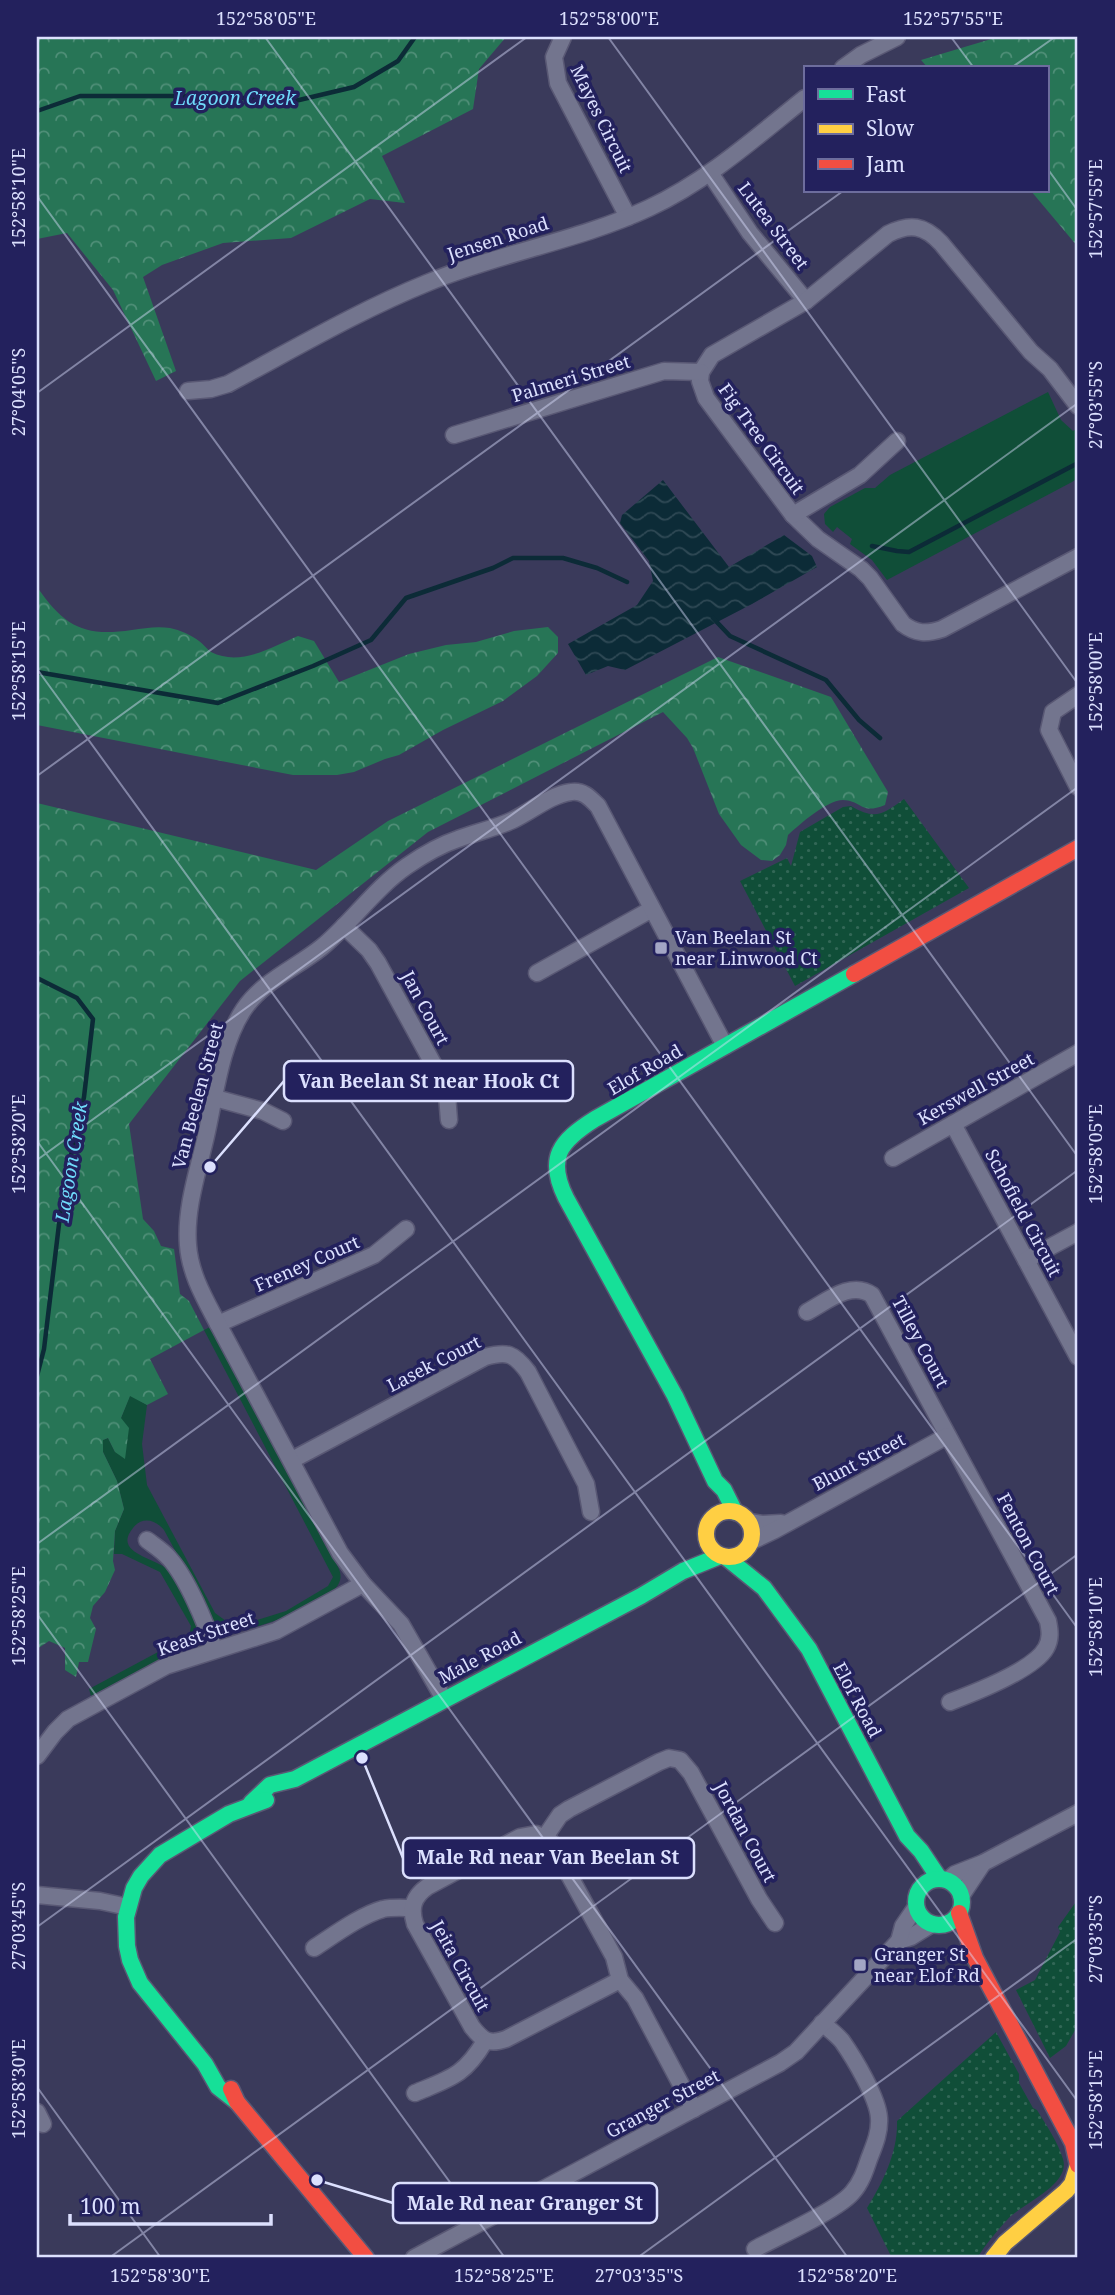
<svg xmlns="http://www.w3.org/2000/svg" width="1115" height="2295" font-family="'Noto Serif',serif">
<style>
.grass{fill:#104e38}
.forest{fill:url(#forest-crowns)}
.park{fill:url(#park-dots)}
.water{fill:url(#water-waves)}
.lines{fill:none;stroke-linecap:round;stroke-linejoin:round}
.stream{stroke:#0c2b37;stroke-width:4.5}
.street-casing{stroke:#595874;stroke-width:19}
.fast-casing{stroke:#595874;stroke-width:19}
.slow-casing{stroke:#595874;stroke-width:19}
.jam-casing{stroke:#595874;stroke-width:19}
.street{stroke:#73758e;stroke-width:16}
.fast{stroke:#16e098;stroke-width:16}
.slow{stroke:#ffcf43;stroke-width:16}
.jam{stroke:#f24e42;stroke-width:16}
.ticks{fill:none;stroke:#dce0fe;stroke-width:2;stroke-opacity:0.45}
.poi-dot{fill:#a3a6c5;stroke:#23215d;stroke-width:2.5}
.labels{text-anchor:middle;stroke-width:7;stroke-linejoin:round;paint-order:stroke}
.street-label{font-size:18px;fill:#dce0fe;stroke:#23215d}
.poi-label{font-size:18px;fill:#dce0fe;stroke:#23215d;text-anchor:start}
.water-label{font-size:19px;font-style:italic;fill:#6fdbfb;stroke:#23215d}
.leader{fill:none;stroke:#dce0fe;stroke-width:2.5}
.callout-dot{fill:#dce0fe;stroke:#23215d;stroke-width:2.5}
.callout{fill:#23215d;stroke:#dce0fe;stroke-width:2.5}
.callout-label{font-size:19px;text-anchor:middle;font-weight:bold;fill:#dce0fe}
.neatline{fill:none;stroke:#dce0fe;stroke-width:2.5}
.ticks-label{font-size:18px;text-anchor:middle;fill:#dce0fe}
</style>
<defs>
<pattern id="forest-crowns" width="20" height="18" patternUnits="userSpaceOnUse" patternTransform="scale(1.75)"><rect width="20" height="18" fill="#277556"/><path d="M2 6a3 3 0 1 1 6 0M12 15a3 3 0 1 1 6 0" fill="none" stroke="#508f78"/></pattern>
<pattern id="park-dots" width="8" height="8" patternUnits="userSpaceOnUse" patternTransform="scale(1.75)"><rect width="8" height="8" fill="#104e38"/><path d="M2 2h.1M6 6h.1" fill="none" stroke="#326756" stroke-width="1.8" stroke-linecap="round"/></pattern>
<pattern id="water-waves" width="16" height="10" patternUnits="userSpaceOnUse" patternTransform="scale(1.75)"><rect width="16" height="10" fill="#0c2b37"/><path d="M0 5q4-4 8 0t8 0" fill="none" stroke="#2f4955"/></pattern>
</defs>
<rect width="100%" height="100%" fill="#3a3a5b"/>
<g class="grass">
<path d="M1048 392 1061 420 1073 431 1078 428V478L1072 482 887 580 872 560 850 544 852 539 837 527 833 532 825 524 824 514 830 507 865 488H875L890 475Z"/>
<path d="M210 1327 337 1565C341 1572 342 1578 338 1585 327 1604 245 1636 223 1631L211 1617 164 1530C156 1520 142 1516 133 1528 112 1553 156 1558 167 1569 176 1577 196 1614 197 1626 197 1631 194 1636 191 1640 182 1651 166 1656 154 1663 133 1674 112 1685 91 1696L89 1689 186 1637 190 1632 191 1626 160 1572 122 1554H114L115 1531 124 1509 117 1481 103 1452V1440L108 1438 115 1452 121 1418 130 1395 147 1405 142 1444 147 1485 215 1613 226 1621 241 1625 286 1611 328 1586 333 1577 204 1330Z"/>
</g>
<g class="forest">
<path d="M37 37H506L479 69 473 109 382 156 405 203 370 199 291 238 223 243 162 265 143 277 176 371 156 381 113 290 67 233 37 239Z"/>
<path d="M998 37H1078V247L1031 191H1047V68H928L921 60Z"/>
<path d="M37 587C65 627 84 637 132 630 145 628 157 626 170 628 180 630 191 635 199 641 203 644 207 649 211 652 240 667 272 647 298 636L314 641 339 682 409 654 446 645 476 642 514 631 548 627 558 637V653L537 676 503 701 443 730 399 755 385 759 354 772 337 775H293L37 725Z"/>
<path d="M718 657 831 697 888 792 885 805C860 815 863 801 843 800 827 800 800 824 788 835L786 845 780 855 772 861 761 860 741 845 719 814 693 748 687 738 663 712 428 832 240 981 129 1124 143 1219 154 1231 161 1246 174 1249 180 1294 189 1301 204 1330 150 1359 168 1394 147 1405 130 1396 121 1418 129 1428 125 1459 115 1452 108 1438 103 1440V1452L117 1481 124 1509 115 1531 113 1561 115 1570 105 1592 93 1606 90 1618 96 1629 88 1662H79L76 1677 65 1670V1648L49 1641 37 1649V803L316 870 388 821Z"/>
</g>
<g class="park">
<path d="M904 799 969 888 795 986 740 881 787 858 791 866 800 832 843 807 851 806C875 820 882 815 904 799Z"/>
<path d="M1078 1899V2025L1066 2046 1050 2058 1016 1990 1035 1980 1060 1932 1058 1927Z"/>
<path d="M996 2032 1019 2074V2083L1033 2108 1037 2110C1046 2125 1058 2142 1063 2159 1071 2185 1022 2203 1007 2220 996 2232 986 2244 977 2258H892L867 2208C883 2182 898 2152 897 2121Z"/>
</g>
<path class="water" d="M663 480 729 567 784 535 812 556 817 567 752 604 625 670 608 666 586 675 568 644 637 605 653 581 649 561 620 523 622 515Z"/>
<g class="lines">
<g class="stream">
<path d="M37 111 80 96H212L295 101 354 87 398 61 415 37"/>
<path d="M872 546 897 551 909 552 1078 463"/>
<path d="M713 618 730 636 826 680 859 720 880 738"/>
<path d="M37 672 218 703 313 666 371 640 406 598 493 568 513 558H563L597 568 627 582"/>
<path d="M37 978 77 998 93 1019 84 1097 63 1191 44 1349 37 1376"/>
</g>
<defs>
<g id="street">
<path d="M563 37 554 57 558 83 628 217"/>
<path d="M843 68 861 55 897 37"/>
<path d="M710 173 750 233 806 301"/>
<path d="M188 391 211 389 228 384C294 349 358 311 427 283 499 253 578 241 649 208 707 181 755 138 805 98"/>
<path d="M1078 406 1050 369 1031 352 941 243C924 225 910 223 888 234L806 301 712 355 701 372 700 381 706 398 793 515 818 539 861 569 870 578 903 624C916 634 927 634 942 629L1078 557"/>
<path d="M454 435 664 371 701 372"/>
<path d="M793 515 860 475 897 441"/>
<path d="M1078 695 1053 712 1049 730 1078 787"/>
<path d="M344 926 369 950 378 963 442 1080 447 1095 449 1120"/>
<path d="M537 973 652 909"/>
<path d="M215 1098 263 1111 283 1121"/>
<path d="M953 1124 1078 1357"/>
<path d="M893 1158 1078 1053"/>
<path d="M1026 1260 1078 1232"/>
<path d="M807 1312C826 1302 851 1280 872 1295L1048 1621C1050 1631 1051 1639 1046 1648 1034 1670 974 1693 950 1702"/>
<path d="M218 1324 374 1255 406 1229"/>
<path d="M292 1460 485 1357C507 1351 514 1353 528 1372L586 1484 591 1512"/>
<path d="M749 1522 762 1524 781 1523"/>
<path d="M147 1540C155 1546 163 1551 169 1558 187 1578 206 1623 214 1649"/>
<path d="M752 1541 775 1530 947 1436"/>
<path d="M444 1699 401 1624 363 1584 340 1553 218 1324C205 1299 190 1274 188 1245 185 1209 198 1171 206 1136 215 1096 221 1043 244 1009 264 980 296 968 322 947 352 922 375 888 407 866 423 855 440 845 458 839 477 832 496 828 513 820 532 811 550 795 571 792 583 790 590 798 598 806L725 1046"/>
<path d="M37 1756 55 1732 68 1719 166 1666 276 1631 363 1584"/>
<path d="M545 1837 560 1815 569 1809 659 1762 669 1758 680 1760 691 1773 759 1899 775 1923"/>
<path d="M948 1880 955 1874 983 1863 1078 1813"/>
<path d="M37 1895 100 1901 128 1907"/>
<path d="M961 1896 983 1863"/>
<path d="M899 1941 911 1937 932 1924"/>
<path d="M314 1948C334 1935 361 1915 383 1909 393 1907 403 1908 412 1908"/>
<path d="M620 1980 506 2039C489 2045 483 2041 472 2027L415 1924C410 1908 413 1897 427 1887L520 1837 536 1834 551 1842 614 1957 620 1980 635 1998 694 2109"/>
<path d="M415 2093C451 2078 464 2076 485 2041"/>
<path d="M37 2112 43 2124"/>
<path d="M755 2249C779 2236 836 2211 852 2193 861 2183 865 2171 869 2159 874 2146 880 2133 879 2118 878 2098 854 2058 842 2041 836 2034 829 2029 822 2023"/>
<path d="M414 2258 780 2063 796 2052 899 1941 903 1926 916 1907"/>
</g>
<g id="fast">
<path d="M735 1512 724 1490 715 1481 675 1396 566 1198C546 1158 560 1141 595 1119L854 974"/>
<path d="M727 1558 764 1588 809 1649 907 1836 921 1851 939 1878"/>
<path d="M251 1803 270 1785 295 1779 641 1596 683 1571 720 1556"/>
<circle cx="939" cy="1902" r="23"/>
<path d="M237 2102 218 2087 205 2064 140 1983 130 1960 127 1946 126 1917 134 1888 141 1876 160 1855 229 1814 266 1800"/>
</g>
<g id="slow">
<circle cx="729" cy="1534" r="23"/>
<path d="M993 2258 1005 2243 1066 2191 1072 2184 1078 2165"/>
</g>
<g id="jam">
<path d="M854 974 1078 848"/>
<path d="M959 1913 975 1958 1073 2143 1078 2165"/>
<path d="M231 2089 237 2102 366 2258"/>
</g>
</defs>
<use href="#street" class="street-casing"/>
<use href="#fast" class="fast-casing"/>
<use href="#slow" class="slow-casing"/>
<use href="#jam" class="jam-casing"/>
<use href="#street" class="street"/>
<use href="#fast" class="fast"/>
<use href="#slow" class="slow"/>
<use href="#jam" class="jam"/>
</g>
<path class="ticks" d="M265 37 1078 1157M608 37 1078 684M951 37 974 68M1011 68 1055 37M1047 168 1078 211M37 196 1078 1629M37 393 527 37M37 669 1078 2102M37 776 843 191M37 1141 848 2258M37 1160 1078 403M37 1544 1078 787M37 1614 505 2258M37 1927 1078 1170M37 2087 161 2258M109 2258 1078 1554M637 2258 1078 1938"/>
<g class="poi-dot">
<rect x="654" y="941" width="14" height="14" rx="3.5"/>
<rect x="853" y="1958" width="14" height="14" rx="3.5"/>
</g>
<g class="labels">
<g class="street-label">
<text transform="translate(601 119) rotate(64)" y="6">Mayes Circuit</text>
<text transform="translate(773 226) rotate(53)" y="6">Lutea Street</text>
<text transform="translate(498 239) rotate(-18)" y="6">Jensen Road</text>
<text transform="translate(571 379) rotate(-17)" y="6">Palmeri Street</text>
<text transform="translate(761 439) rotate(54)" y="6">Fig Tree Circuit</text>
<text transform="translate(425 1008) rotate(62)" y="6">Jan Court</text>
<text transform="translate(645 1070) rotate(-30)" y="6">Elof Road</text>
<text transform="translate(976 1089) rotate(-29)" y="6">Kerswell Street</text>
<text transform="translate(198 1096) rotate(-75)" y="6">Van Beelen Street</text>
<text transform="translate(1023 1213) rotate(62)" y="6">Schofield Circuit</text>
<text transform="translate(307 1264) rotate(-24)" y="6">Freney Court</text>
<text transform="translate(920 1342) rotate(62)" y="6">Tilley Court</text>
<text transform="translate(434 1364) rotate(-27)" y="6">Lasek Court</text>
<text transform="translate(859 1462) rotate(-28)" y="6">Blunt Street</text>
<text transform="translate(1028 1544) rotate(62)" y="6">Fenton Court</text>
<text transform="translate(206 1634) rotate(-19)" y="6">Keast Street</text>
<text transform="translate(480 1658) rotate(-28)" y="6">Male Road</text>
<text transform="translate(857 1700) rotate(62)" y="6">Elof Road</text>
<text transform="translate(745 1832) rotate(62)" y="6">Jordan Court</text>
<text transform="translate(460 1966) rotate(61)" y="6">Jeita Circuit</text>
<text transform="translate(663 2104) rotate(-28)" y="6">Granger Street</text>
</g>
<g class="poi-label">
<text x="675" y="944">Van Beelan St<tspan x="675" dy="21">near Linwood Ct</tspan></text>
<text x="874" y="1961">Granger St<tspan x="874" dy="21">near Elof Rd</tspan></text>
</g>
<g class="water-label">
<text x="235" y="105">Lagoon Creek</text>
<text transform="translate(71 1162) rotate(-81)" y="7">Lagoon Creek</text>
</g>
</g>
<path class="leader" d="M210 1167L284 1081M362 1758L403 1858M317 2180L393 2203"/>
<g class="callout-dot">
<circle cx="210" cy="1167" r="7"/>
<circle cx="362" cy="1758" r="7"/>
<circle cx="317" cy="2180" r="7"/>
</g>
<g class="callout">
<rect x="284" y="1061" width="289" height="40" rx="7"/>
<rect x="403" y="1838" width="291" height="40" rx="7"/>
<rect x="393" y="2183" width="264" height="40" rx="7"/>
</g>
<g class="callout-label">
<text x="429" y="1088">Van Beelan St near Hook Ct</text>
<text x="548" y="1864">Male Rd near Van Beelan St</text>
<text x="525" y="2210">Male Rd near Granger St</text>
</g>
<rect width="1115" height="2295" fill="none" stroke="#23215d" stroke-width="77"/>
<rect x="804" y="66" width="245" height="126" fill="#23215d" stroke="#6d6d9d" stroke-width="2"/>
<rect x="818" y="89" width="35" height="10" fill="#16e098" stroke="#6d6d9d" stroke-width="2"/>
<text x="866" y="102" font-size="21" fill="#dce0fe">Fast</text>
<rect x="818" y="124" width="35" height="10" fill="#ffcf43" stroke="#6d6d9d" stroke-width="2"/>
<text x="866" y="136" font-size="21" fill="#dce0fe">Slow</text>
<rect x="818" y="159" width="35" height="10" fill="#f24e42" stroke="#6d6d9d" stroke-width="2"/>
<text x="866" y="172" font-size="21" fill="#dce0fe">Jam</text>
<path d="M70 2214v10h201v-10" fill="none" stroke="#dce0fe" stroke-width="3.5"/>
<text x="80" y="2214" font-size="21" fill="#dce0fe" stroke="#23215d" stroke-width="5" paint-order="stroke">100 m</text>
<rect x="38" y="38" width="1038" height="2218" class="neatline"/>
<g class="ticks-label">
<text x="266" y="25">152°58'05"E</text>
<text x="609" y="25">152°58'00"E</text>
<text x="953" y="25">152°57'55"E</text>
<text transform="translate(19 198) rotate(-90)" y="6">152°58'10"E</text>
<text transform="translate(1096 209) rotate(-90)" y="6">152°57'55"E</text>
<text transform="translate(19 392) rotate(-90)" y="6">27°04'05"S</text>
<text transform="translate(1096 405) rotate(-90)" y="6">27°03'55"S</text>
<text transform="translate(19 671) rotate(-90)" y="6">152°58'15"E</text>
<text transform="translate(1096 682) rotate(-90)" y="6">152°58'00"E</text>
<text transform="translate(19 1144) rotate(-90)" y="6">152°58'20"E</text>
<text transform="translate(1096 1154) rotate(-90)" y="6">152°58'05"E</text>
<text transform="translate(19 1616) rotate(-90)" y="6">152°58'25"E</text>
<text transform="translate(1096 1627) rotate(-90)" y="6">152°58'10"E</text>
<text transform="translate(19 1926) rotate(-90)" y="6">27°03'45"S</text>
<text transform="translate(1096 1939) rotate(-90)" y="6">27°03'35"S</text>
<text transform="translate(19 2089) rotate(-90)" y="6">152°58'30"E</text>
<text transform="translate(1096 2100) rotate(-90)" y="6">152°58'15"E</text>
<text x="160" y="2282">152°58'30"E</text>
<text x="504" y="2282">152°58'25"E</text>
<text x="639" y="2282">27°03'35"S</text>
<text x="847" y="2282">152°58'20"E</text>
</g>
</svg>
